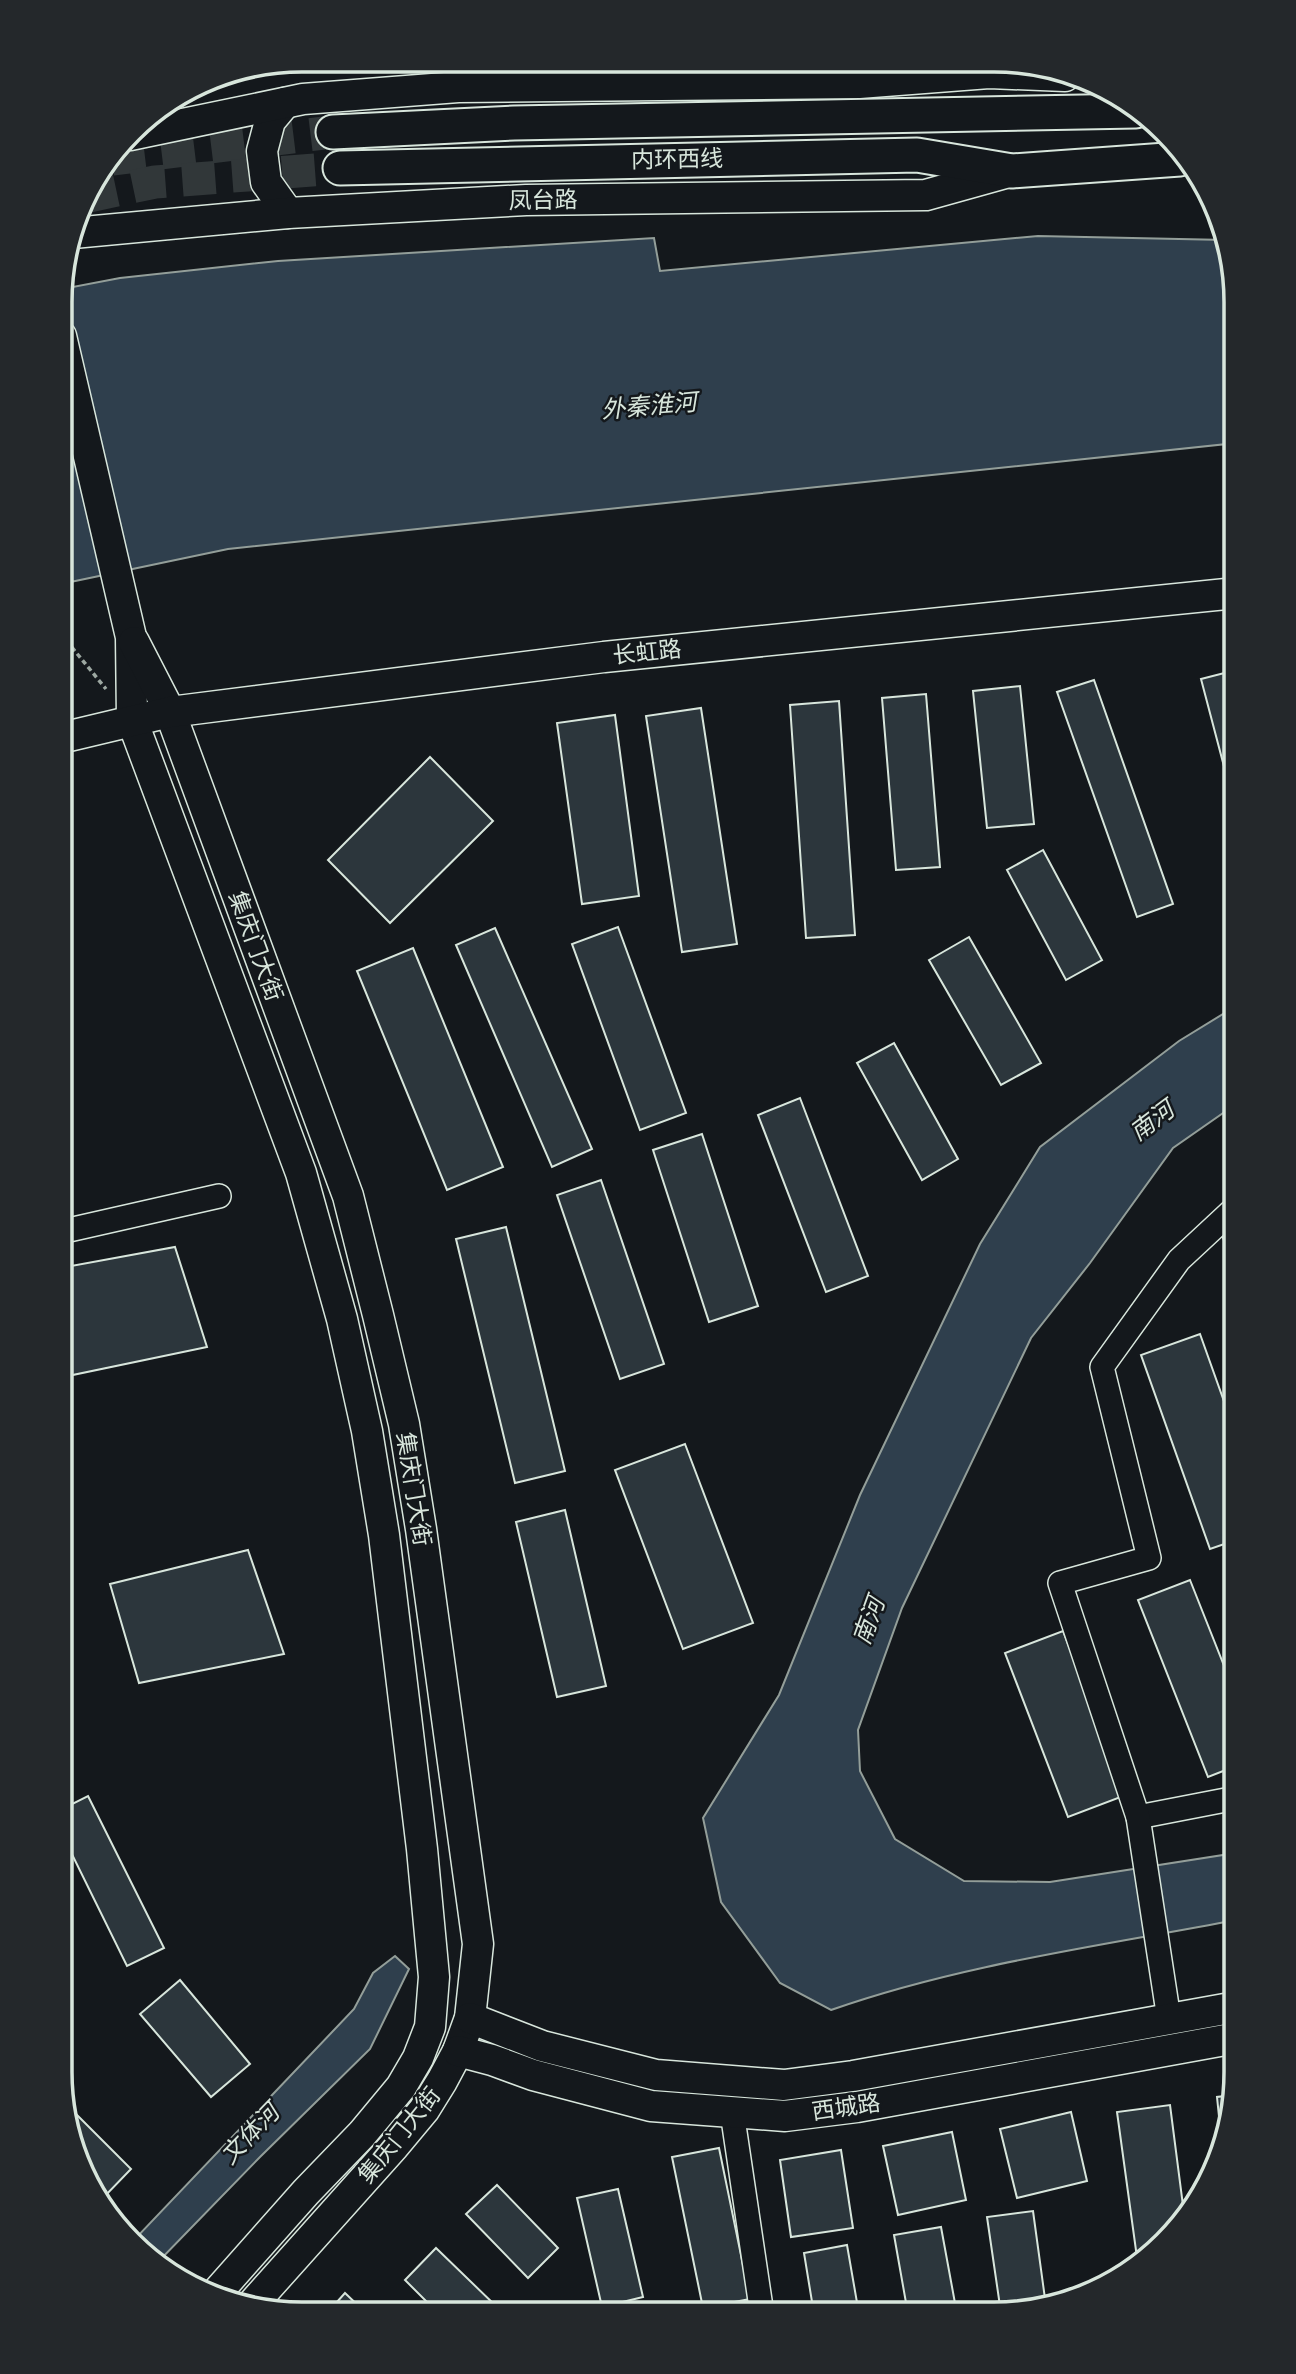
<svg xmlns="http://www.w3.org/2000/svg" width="1296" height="2374" font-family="'Fira Sans','Noto Sans SC',sans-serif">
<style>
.water{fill:#2f3f4d;stroke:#939e99;stroke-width:2}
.building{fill:#2c363c;stroke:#d8e6dc;stroke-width:2}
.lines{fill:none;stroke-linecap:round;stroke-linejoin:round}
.highway-tunnel{stroke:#313739;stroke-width:33;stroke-dasharray:33 17;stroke-linecap:butt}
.minor-casing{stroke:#d8e6dc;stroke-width:26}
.major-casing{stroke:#d8e6dc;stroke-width:33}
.highway-casing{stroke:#d8e6dc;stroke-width:37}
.path{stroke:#9da8a2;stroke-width:3.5;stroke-dasharray:5 3.5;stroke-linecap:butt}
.minor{stroke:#14181c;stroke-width:23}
.major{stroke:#14181c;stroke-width:30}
.highway{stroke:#14181c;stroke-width:33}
.labels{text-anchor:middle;stroke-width:5;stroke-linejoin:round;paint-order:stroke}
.street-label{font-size:23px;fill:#d8e6dc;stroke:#14181c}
.water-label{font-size:24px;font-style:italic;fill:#d8e6dc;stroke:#14181c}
.rim{fill:none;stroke:#d8e6dc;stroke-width:3.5}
</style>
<rect width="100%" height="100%" fill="#14181c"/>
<g class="water">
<path d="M1038 236 1226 240 1236 302V443L228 549 61 584 62 289 120 278 278 261 654 238 660 271Z"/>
<path d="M1236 1006V1104L1173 1148 1090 1263 1031 1338 902 1608 858 1730 860 1771 895 1839 964 1881 1050 1882 1236 1853V1920C1101 1946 962 1964 831 2010L780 1983 721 1902 703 1818 779 1695 860 1495 980 1244 1040 1147 1179 1041Z"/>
<path d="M395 1956 409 1969 370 2049 260 2157 157 2263 142 2255 133 2241 354 2009 373 1973Z"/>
</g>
<g class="building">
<path d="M1236 670V812L1201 679Z"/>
<path d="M1094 680 1173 904 1137 917 1057 692Z"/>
<path d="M1020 686 1034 824 987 828 973 691Z"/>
<path d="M926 694 940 867 896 870 882 698Z"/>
<path d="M839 701 855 935 806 938 790 705Z"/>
<path d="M701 708 737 944 682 952 646 716Z"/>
<path d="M615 715 639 896 582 904 557 723Z"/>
<path d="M430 757 493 821 390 923 328 860Z"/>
<path d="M1043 850 1102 960 1066 980 1007 870Z"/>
<path d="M618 927 686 1113 640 1130 572 944Z"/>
<path d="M495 928 592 1149 552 1167 456 945Z"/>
<path d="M969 937 1041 1063 1001 1085 929 960Z"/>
<path d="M413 948 503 1167 447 1190 357 971Z"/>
<path d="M894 1043 958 1159 922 1180 857 1063Z"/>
<path d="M800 1098 868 1276 826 1292 758 1115Z"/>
<path d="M702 1134 758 1306 709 1322 653 1150Z"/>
<path d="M601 1180 664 1364 620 1379 557 1195Z"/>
<path d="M1236 1224V1276L1220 1229Z"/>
<path d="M506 1227 565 1471 515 1483 456 1239Z"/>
<path d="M175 1247 207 1347 63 1377 60 1367V1268Z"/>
<path d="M1200 1334 1236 1435V1540L1210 1549 1141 1355Z"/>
<path d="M685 1444 753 1623 683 1649 615 1470Z"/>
<path d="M565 1510 606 1686 557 1697 516 1522Z"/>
<path d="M248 1550 284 1654 139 1683 110 1584Z"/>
<path d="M1190 1580 1236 1696V1766L1208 1777 1138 1600Z"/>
<path d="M1063 1631 1126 1795 1068 1817 1005 1653Z"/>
<path d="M88 1796 164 1948 127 1966 60 1830V1810Z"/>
<path d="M180 1980 250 2064 211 2097 140 2014Z"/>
<path d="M1234 2095 1222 2146 1217 2097Z"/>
<path d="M64 2102 131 2169 104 2197 73 2150Z"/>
<path d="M1170 2105 1185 2221 1138 2265 1117 2112Z"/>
<path d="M1071 2112 1087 2181 1017 2198 1000 2129Z"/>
<path d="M952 2132 966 2200 898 2215 883 2146Z"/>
<path d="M719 2148 750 2299 703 2308 672 2157Z"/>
<path d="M841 2150 853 2228 791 2237 780 2160Z"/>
<path d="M497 2185 558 2248 528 2278 466 2214Z"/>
<path d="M618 2189 643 2297 602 2307 577 2198Z"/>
<path d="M1033 2211 1046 2306 1001 2313 987 2217Z"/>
<path d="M941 2227 957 2314H908L894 2235Z"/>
<path d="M847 2245 859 2314H814L804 2253Z"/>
<path d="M436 2248 498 2308 493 2313H438L405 2280Z"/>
<path d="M345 2293 366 2313H327Z"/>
<path d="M749 2301 751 2314H704L703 2308Z"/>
</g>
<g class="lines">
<g class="highway-tunnel">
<path d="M112 159 333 132"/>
<path d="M84 197 155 182 340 168"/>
</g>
<defs>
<g id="minor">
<path d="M60 1232 219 1196"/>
<path d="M1138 1817 1236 1798"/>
<path d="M1169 2019 1138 1817 1060 1583 1149 1558 1102 1367 1179 1260 1236 1207"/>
<path d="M732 2112 762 2314"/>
</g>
<g id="major">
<path d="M285 103 270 121 262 151 266 182 288 213"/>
<path d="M130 135 303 99 458 87 859 83 989 73 1065 76"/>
<path d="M73 233 288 213 526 200 926 195 1012 171"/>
<path d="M61 336 131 637 132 720 301 1173 342 1319 367 1431 384 1535 422 1849 434 1977 430 2027 418 2058 401 2087 362 2134 306 2192 213 2297"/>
<path d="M134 642 170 712 348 1196 378 1315 404 1424 421 1529 478 1944 470 2018 458 2051 442 2081 424 2110 394 2146 250 2307"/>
<path d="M61 738 170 712 604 657 1236 593"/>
<path d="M470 2018 542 2046 656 2075 784 2085 853 2076 1236 2007"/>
<path d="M458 2051 492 2060 533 2075 651 2106 785 2116 857 2107 1236 2038"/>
</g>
<g id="highway">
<path d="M333 132 514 123 1136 111"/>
<path d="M340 168 917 155 1012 171 1180 159"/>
</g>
</defs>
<use href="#minor" class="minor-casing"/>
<use href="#major" class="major-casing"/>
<use href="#highway" class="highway-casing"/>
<path class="path" d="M61 634 106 689"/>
<use href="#minor" class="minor"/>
<use href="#major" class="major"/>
<use href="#highway" class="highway"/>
</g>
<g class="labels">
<g class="street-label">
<text transform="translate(677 159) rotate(-1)" y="8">内环西线</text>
<text transform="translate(543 200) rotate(-1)" y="8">凤台路</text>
<text transform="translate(647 652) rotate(-6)" y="8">长虹路</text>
<text transform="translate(256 946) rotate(70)" y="8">集庆门大街</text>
<text transform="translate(414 1489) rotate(81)" y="8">集庆门大街</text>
<text transform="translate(846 2107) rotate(-8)" y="8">西城路</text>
<text transform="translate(399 2135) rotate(-51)" y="8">集庆门大街</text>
</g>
<g class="water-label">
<text transform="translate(649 406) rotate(-5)" y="8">外秦淮河</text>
<text transform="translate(1152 1121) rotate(-37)" y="8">南河</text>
<text transform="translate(869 1621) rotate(-70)" y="8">南河</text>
<text transform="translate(250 2134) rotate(-46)" y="8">文体河</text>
</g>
</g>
<path d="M0 0H1296V2374H0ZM302 72H994A230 230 0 0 1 1224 302V2072A230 230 0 0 1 994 2302H302A230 230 0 0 1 72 2072V302A230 230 0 0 1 302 72Z" fill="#24282b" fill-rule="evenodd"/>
<path class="rim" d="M302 72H994A230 230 0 0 1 1224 302V2072A230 230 0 0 1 994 2302H302A230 230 0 0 1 72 2072V302A230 230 0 0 1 302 72Z"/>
</svg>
